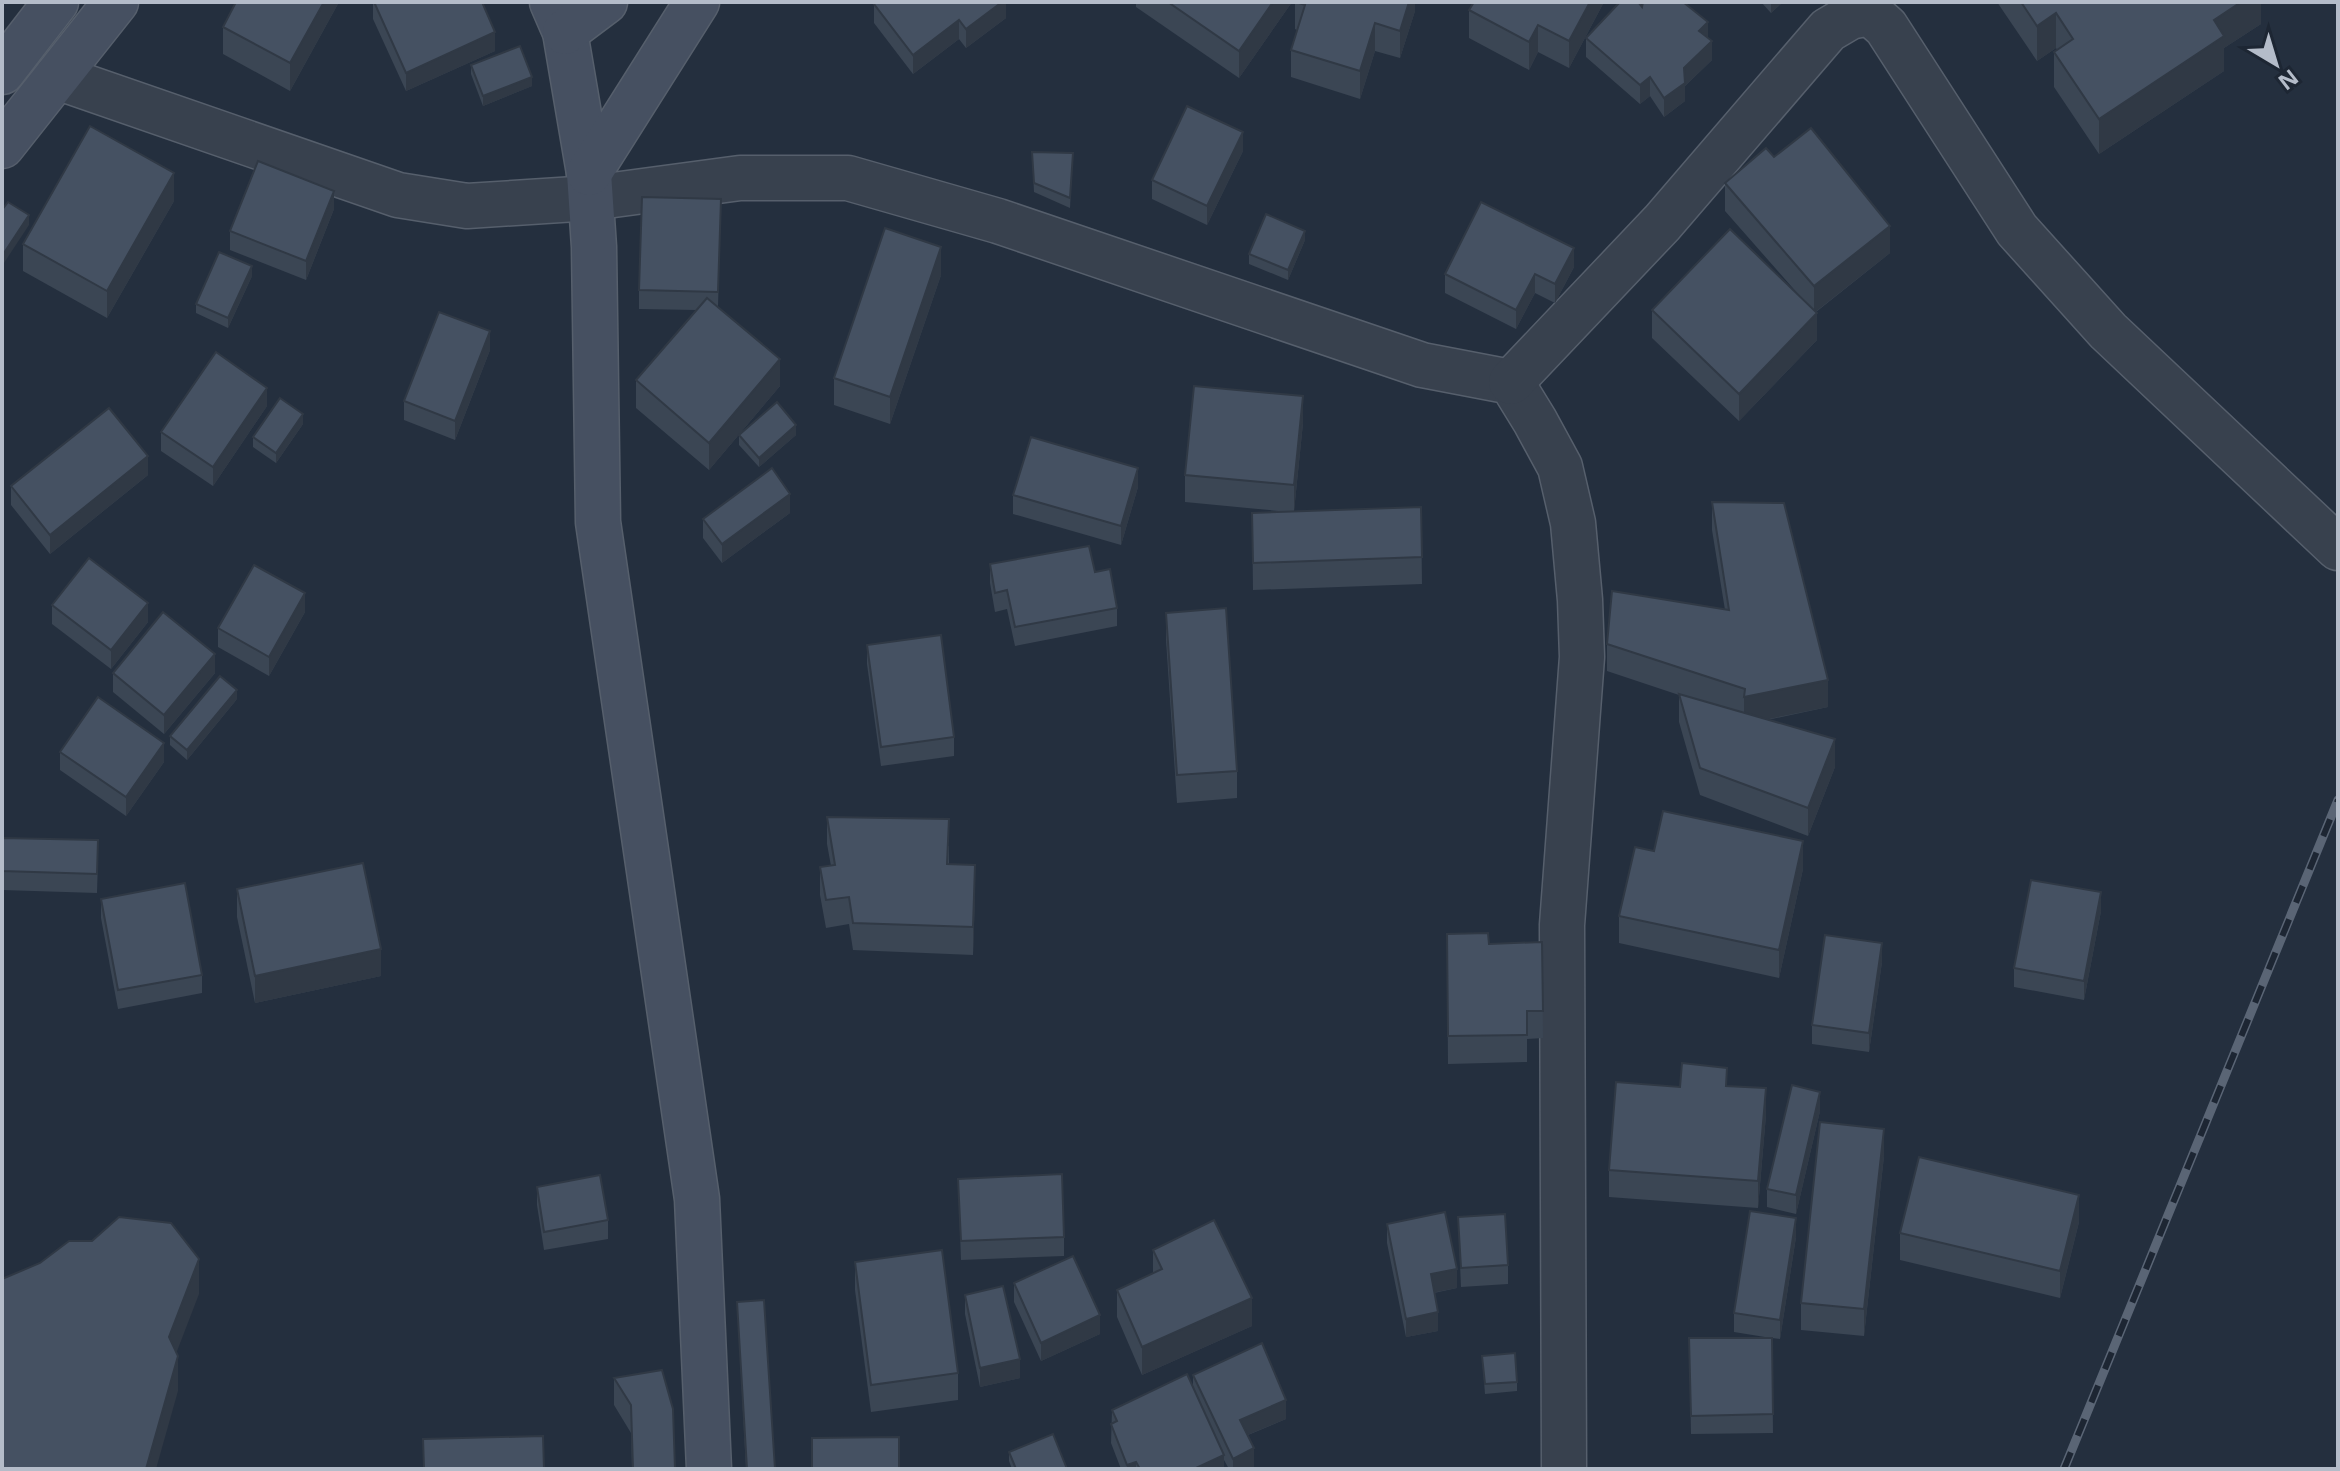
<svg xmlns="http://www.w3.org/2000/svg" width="2340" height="1471" font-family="'Open Sans',sans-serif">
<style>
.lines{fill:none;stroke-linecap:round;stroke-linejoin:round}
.street-casing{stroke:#565f6c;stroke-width:47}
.secondary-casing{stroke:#565f6c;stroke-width:47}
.street{stroke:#38414e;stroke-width:44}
.secondary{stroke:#465061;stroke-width:44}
.rail-casing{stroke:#5a6575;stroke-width:9}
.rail{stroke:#1d2633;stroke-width:6;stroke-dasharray:18;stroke-linecap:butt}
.wall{fill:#3b4654}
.shaded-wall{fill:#303945}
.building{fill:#455162;stroke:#303945;stroke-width:2}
</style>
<rect width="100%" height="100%" fill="#242f3e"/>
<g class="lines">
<defs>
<g id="street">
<path d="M57 77 398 195 467 206 591 198 740 178H848L998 221 1422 365 1511 382 1535 421 1560 467 1573 523 1580 600 1582 657 1562 925 1564 1469"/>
<path d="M1511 382 1662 223 1828 30 1850 17 1870 13 1886 27 2017 230 2108 331 2338 548"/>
</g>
<g id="secondary">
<path d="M552 2 565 32 589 173 594 247 598 522 697 1199 709 1469"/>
<path d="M565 32 605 2"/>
<path d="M2 72 56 2"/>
<path d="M2 146 116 2"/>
<path d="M589 173 697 2"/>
</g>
</defs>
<use href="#street" class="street-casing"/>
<use href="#secondary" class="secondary-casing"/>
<use href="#street" class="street"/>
<use href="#secondary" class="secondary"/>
<defs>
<path id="rail" d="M2064 1469 2338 800"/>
</defs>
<use href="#rail" class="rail-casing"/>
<use href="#rail" class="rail"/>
</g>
<g class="wall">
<path d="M339 2 290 91 223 54V27Z"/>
<path d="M373 2 495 51 406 91 373 19Z"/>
<path d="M1006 2V18L966 48 959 39 913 74 874 23V4Z"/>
<path d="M1136 2H1292L1239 78 1136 7Z"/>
<path d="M1295 2H1415V11L1400 58 1375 51 1360 99 1291 77V50L1297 30 1295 29Z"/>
<path d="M1604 2 1569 68 1538 52 1529 70 1469 38V10Z"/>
<path d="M1761 2H1783L1771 13Z"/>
<path d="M1997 2H2261V24L2224 48V71L2099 154 2054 87V52L2057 50 2056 48 2037 61Z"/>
<path d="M1642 7 1708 38 1712 60 1685 86V101L1664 117 1650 96 1640 104 1586 57V38Z"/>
<path d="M471 65 532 86 483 106 471 74Z"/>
<path d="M1243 151 1207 225 1152 199V180Z"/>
<path d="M1032 152 1073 153 1070 208 1034 192Z"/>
<path d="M1774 157 1890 253 1816 312 1817 340 1739 421 1652 338V310L1798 294 1725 211V183Z"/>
<path d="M721 199 718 307 780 386 709 470 636 408V380L696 310 639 309V290Z"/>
<path d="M174 201 107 318 23 271V244Z"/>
<path d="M334 209 306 280 230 250V231Z"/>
<path d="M1305 240 1288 280 1249 264V254Z"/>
<path d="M1574 267 1555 303 1535 293 1516 329 1445 293V274Z"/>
<path d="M941 275 890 424 834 405V378Z"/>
<path d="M252 276 228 328 196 313V304Z"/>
<path d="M490 350 455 440 404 420V401Z"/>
<path d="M267 406 213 486 161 451V432Z"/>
<path d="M1303 423 1294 511 1421 507 1422 584 1253 590 1252 513 1289 512 1185 502V475Z"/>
<path d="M303 424 276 463 253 447V437Z"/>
<path d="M739 435H796L759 467 739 445Z"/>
<path d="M148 475 50 554 11 505V486Z"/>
<path d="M1138 487 1121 545 1013 514V495Z"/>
<path d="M1712 502 1828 707 1767 720 1835 767 1808 836 1700 795 1679 722V695L1607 671V644L1725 610 1712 530Z"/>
<path d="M790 513 722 563 703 538V519Z"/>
<path d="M990 564 1095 572 1117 608V626L1015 646 1007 609 995 612 990 583Z"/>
<path d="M52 605 148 622 111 669 52 624Z"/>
<path d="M305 612 269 676 218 647V628Z"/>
<path d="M1166 613 1237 771V798L1177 803 1166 640Z"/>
<path d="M867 645 954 737V756L881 766 867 664Z"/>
<path d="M113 673H215L164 734 113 692Z"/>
<path d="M237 699 187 760 170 745V736Z"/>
<path d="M60 752 164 762 126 816 60 770Z"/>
<path d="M827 817 949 846V864L975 893 973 955 853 950 849 924 826 928 820 895V867L831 866 827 844Z"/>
<path d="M2 838 98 859 97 893 2 890Z"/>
<path d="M1654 851 1803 869 1779 978 1619 943V916Z"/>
<path d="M237 889 381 976 255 1003 237 917Z"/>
<path d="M101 899 202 975V993L118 1009 101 918Z"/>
<path d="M2101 911 2084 1000 2014 987V968Z"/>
<path d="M1447 934 1489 944 1542 942 1543 1038 1527 1039V1062L1448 1064Z"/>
<path d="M1882 962 1869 1052 1812 1044V1025Z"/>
<path d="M1727 1086 1766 1115 1758 1208 1609 1197V1170L1680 1087Z"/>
<path d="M1820 1111 1796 1214 1767 1207V1189Z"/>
<path d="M1884 1156 1864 1336 1801 1330V1303Z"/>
<path d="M958 1179 1064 1237V1256L961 1260Z"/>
<path d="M537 1187 608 1220V1239L544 1250 537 1205Z"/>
<path d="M1458 1217 1508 1265V1284L1461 1287Z"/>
<path d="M2079 1222 2060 1298 1900 1260V1233Z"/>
<path d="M1387 1224 1457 1288 1434 1293 1438 1331 1406 1337 1387 1243Z"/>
<path d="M1796 1237 1780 1339 1772 1338 1773 1433 1691 1434 1689 1338H1771L1734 1332V1313Z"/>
<path d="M1153 1250 1252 1326 1142 1375 1117 1317V1290L1153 1273Z"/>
<path d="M855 1262 958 1373V1400L871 1412 855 1290Z"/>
<path d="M1014 1283 1100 1334 1041 1361 1014 1302Z"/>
<path d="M965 1295 1020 1378 980 1387 965 1314Z"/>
<path d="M737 1302 775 1469H746Z"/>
<path d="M1482 1356 1517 1382V1391L1485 1394Z"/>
<path d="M1193 1375 1286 1419 1248 1435 1254 1467 1250 1469H1229L1224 1460V1469H1121L1111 1443 1112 1410 1193 1387Z"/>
<path d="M614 1378 675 1469H632L631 1433 614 1405Z"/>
<path d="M1009 1452 1067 1469H1012L1009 1461Z"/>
</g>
<g class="shaded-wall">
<path d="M324 2H339L290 91V63Z"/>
<path d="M1002 2H1006V18L966 48V29Z"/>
<path d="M1273 2H1292L1239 78V51Z"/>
<path d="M1409 2H1415V11L1400 58V31Z"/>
<path d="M1590 2H1604L1569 68V41Z"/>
<path d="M1771 2H1783L1771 13Z"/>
<path d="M2241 2H2261V24L2224 48V71L2099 154V119L2214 20Z"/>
<path d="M2056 13V48L2037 61V26Z"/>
<path d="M959 20V39L913 74V55Z"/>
<path d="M1708 22V41L1699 31Z"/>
<path d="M1375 23V51L1360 99V71Z"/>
<path d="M1538 25V52L1529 70V42Z"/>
<path d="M495 32V51L406 91V73Z"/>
<path d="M1712 41V60L1685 86V101L1664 117V98L1684 68Z"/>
<path d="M532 77V86L483 106V96Z"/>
<path d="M1650 77V96L1640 104V85Z"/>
<path d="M1243 132V151L1207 225V206Z"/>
<path d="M174 173V201L107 318V291Z"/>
<path d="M334 191V209L306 280V261Z"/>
<path d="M29 215V225L2 266V256Z"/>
<path d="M1890 226V253L1814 313V286Z"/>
<path d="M1305 231V240L1288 280V270Z"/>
<path d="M941 247V275L890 424V397Z"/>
<path d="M1574 248V267L1555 303V284Z"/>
<path d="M252 266V276L228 328V318Z"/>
<path d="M1535 274V293L1516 329V310Z"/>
<path d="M1817 313V340L1739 421V394Z"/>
<path d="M490 331V350L455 440V421Z"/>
<path d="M780 359V386L709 470V443Z"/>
<path d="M267 388V406L213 486V467Z"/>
<path d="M1303 396V423L1294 512V485Z"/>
<path d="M303 414V424L276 463V453Z"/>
<path d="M796 425V435L759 467V458Z"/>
<path d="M148 456V475L50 554V535Z"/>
<path d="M1138 468V487L1121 545V526Z"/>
<path d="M790 494V513L722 563V544Z"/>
<path d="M305 593V612L269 676V657Z"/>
<path d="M148 603V622L111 669V650Z"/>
<path d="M215 654V673L164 734V715Z"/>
<path d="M1828 680V707L1744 724V697Z"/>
<path d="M237 690V699L187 760V750Z"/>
<path d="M1835 739V767L1808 836V808Z"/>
<path d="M164 743V762L126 816V797Z"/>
<path d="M1803 841V869L1779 978V950Z"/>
<path d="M975 865V893L973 955V927Z"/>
<path d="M2101 892V911L2084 1000V981Z"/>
<path d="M1882 943V962L1869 1052V1033Z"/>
<path d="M381 949V976L255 1003V976Z"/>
<path d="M1766 1088V1115L1758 1208V1181Z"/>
<path d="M1820 1092V1111L1796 1214V1195Z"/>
<path d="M1884 1129V1156L1864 1336V1309Z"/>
<path d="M2079 1195V1222L2060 1298V1271Z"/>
<path d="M1796 1218V1237L1780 1339V1320Z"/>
<path d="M199 1259V1294L169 1372V1337Z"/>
<path d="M1457 1269V1288L1431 1293V1274Z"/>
<path d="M1252 1298V1326L1142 1375V1347Z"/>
<path d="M1438 1312V1331L1406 1337V1319Z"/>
<path d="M1100 1315V1334L1041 1361V1343Z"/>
<path d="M178 1356V1391L156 1469H146Z"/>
<path d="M1020 1359V1378L980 1387V1368Z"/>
<path d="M1286 1400V1419L1240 1438V1420Z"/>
<path d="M1254 1448V1467L1250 1469H1233V1459Z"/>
<path d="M1224 1455V1469H1194Z"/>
<path d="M1136 1462V1469H1127V1465Z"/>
</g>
<g class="building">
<path d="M236 2H324L290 63 223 27Z"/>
<path d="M374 2H482L495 32 406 73Z"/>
<path d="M876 2H1002L966 29 959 20 913 55 874 4Z"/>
<path d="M1168 2H1273L1239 51Z"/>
<path d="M1296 2H1409L1400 31 1375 23 1360 71 1291 50 1305 5Z"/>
<path d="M1474 2H1590L1569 41 1538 25 1529 42 1469 10Z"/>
<path d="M1620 2H1638L1642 7 1643 2H1683L1708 22 1699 31 1712 41 1684 68 1685 83 1664 98 1650 77 1640 85 1586 38Z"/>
<path d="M2021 2H2241L2214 20 2224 36 2099 119 2054 52 2073 39 2056 13 2037 26Z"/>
<path d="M520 46 532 77 483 96 471 65Z"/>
<path d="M1187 106 1243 132 1207 206 1152 180Z"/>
<path d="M90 126 174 173 107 291 23 244Z"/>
<path d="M1811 128 1890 226 1814 286 1725 183 1766 148 1774 157Z"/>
<path d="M1032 152 1073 153 1070 198 1034 183Z"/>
<path d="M258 161 334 191 306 261 230 231Z"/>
<path d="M642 197 721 199 718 292 639 290Z"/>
<path d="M8 202 29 215 2 256V210Z"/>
<path d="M1481 202 1574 248 1555 284 1535 274 1516 310 1445 274Z"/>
<path d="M1266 214 1305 231 1288 270 1249 254Z"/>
<path d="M885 228 941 247 890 397 834 378Z"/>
<path d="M1730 229 1817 313 1739 394 1652 310Z"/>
<path d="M219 252 252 266 228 318 196 304Z"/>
<path d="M707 298 780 359 709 443 636 380Z"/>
<path d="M439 312 490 331 455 421 404 401Z"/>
<path d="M216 352 267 388 213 467 161 432Z"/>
<path d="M1194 386 1303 396 1294 485 1185 475Z"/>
<path d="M280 398 303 414 276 453 253 437Z"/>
<path d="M777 402 796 425 759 458 739 435Z"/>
<path d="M109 408 148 456 50 535 11 486Z"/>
<path d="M1031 437 1138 468 1121 526 1013 495Z"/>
<path d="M772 468 790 494 722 544 703 519Z"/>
<path d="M1712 502 1784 503 1828 680 1744 697 1745 689 1607 644 1612 591 1729 610Z"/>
<path d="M1421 507 1422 557 1253 563 1252 513Z"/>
<path d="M1089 546 1095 572 1110 569 1117 608 1015 627 1007 590 995 593 990 564Z"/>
<path d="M89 558 148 603 111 650 52 605Z"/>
<path d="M254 565 305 593 269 657 218 628Z"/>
<path d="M1226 608 1237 771 1177 775 1166 613Z"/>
<path d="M163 612 215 654 164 715 113 673Z"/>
<path d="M941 635 954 737 881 747 867 645Z"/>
<path d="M220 676 237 690 187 750 170 736Z"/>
<path d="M1679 694 1835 739 1808 808 1700 768Z"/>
<path d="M98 697 164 743 126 797 60 752Z"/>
<path d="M1663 811 1803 841 1779 950 1619 916 1635 847 1654 851Z"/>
<path d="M827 817 949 819 947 864 975 865 973 927 853 923 849 897 826 900 820 867 835 865Z"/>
<path d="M2 838 98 840 97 874 2 871Z"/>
<path d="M363 863 381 949 255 976 237 889Z"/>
<path d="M2031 880 2101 892 2084 981 2014 968Z"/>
<path d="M185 883 202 975 118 990 101 899Z"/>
<path d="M1488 933 1489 944 1542 942 1543 1011H1527V1035L1448 1036 1447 934Z"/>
<path d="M1825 935 1882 943 1869 1033 1812 1025Z"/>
<path d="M1682 1063 1727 1068 1726 1086 1766 1088 1758 1181 1609 1170 1616 1082 1680 1087Z"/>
<path d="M1792 1085 1820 1092 1796 1195 1767 1189Z"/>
<path d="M1820 1122 1884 1129 1864 1309 1801 1303Z"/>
<path d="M1919 1157 2079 1195 2060 1271 1900 1233Z"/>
<path d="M1062 1174 1064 1237 961 1241 958 1179Z"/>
<path d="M600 1175 608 1220 544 1232 537 1187Z"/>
<path d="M1750 1211 1796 1218 1780 1320 1734 1313Z"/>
<path d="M1445 1212 1457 1269 1431 1274 1438 1312 1406 1319 1387 1224Z"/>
<path d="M1505 1214 1508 1265 1461 1268 1458 1217Z"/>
<path d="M119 1217 171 1223 199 1259 169 1337 178 1356 146 1469H2V1279L40 1263 69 1241H92Z"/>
<path d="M1214 1220 1252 1298 1142 1347 1117 1290 1162 1269 1153 1250Z"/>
<path d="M942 1250 958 1373 871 1385 855 1262Z"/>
<path d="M1073 1256 1100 1315 1041 1343 1014 1283Z"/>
<path d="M1003 1286 1020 1359 980 1368 965 1295Z"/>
<path d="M764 1300 775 1469H747L737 1302Z"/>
<path d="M1689 1338H1772L1773 1414 1691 1416Z"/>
<path d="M1262 1343 1286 1400 1240 1420 1254 1448 1233 1459 1193 1375Z"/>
<path d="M1515 1353 1517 1382 1485 1384 1482 1356Z"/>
<path d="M662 1370 673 1409 675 1469H633L631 1405 614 1378Z"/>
<path d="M1187 1374 1224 1455 1194 1469H1140L1136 1462 1127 1465 1111 1424 1117 1421 1112 1410Z"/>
<path d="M1053 1434 1067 1469H1016L1009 1452Z"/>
<path d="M543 1436 544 1469H424L423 1439Z"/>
<path d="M899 1437V1469H812V1438Z"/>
</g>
<rect width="2340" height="1471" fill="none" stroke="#b4bcc9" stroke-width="8"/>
<g transform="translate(2276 64) rotate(142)" stroke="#1d2633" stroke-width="6" paint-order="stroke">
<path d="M0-6L14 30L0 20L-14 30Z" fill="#b4bcc9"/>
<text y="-12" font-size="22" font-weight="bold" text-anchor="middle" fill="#b4bcc9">N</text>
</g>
</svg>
